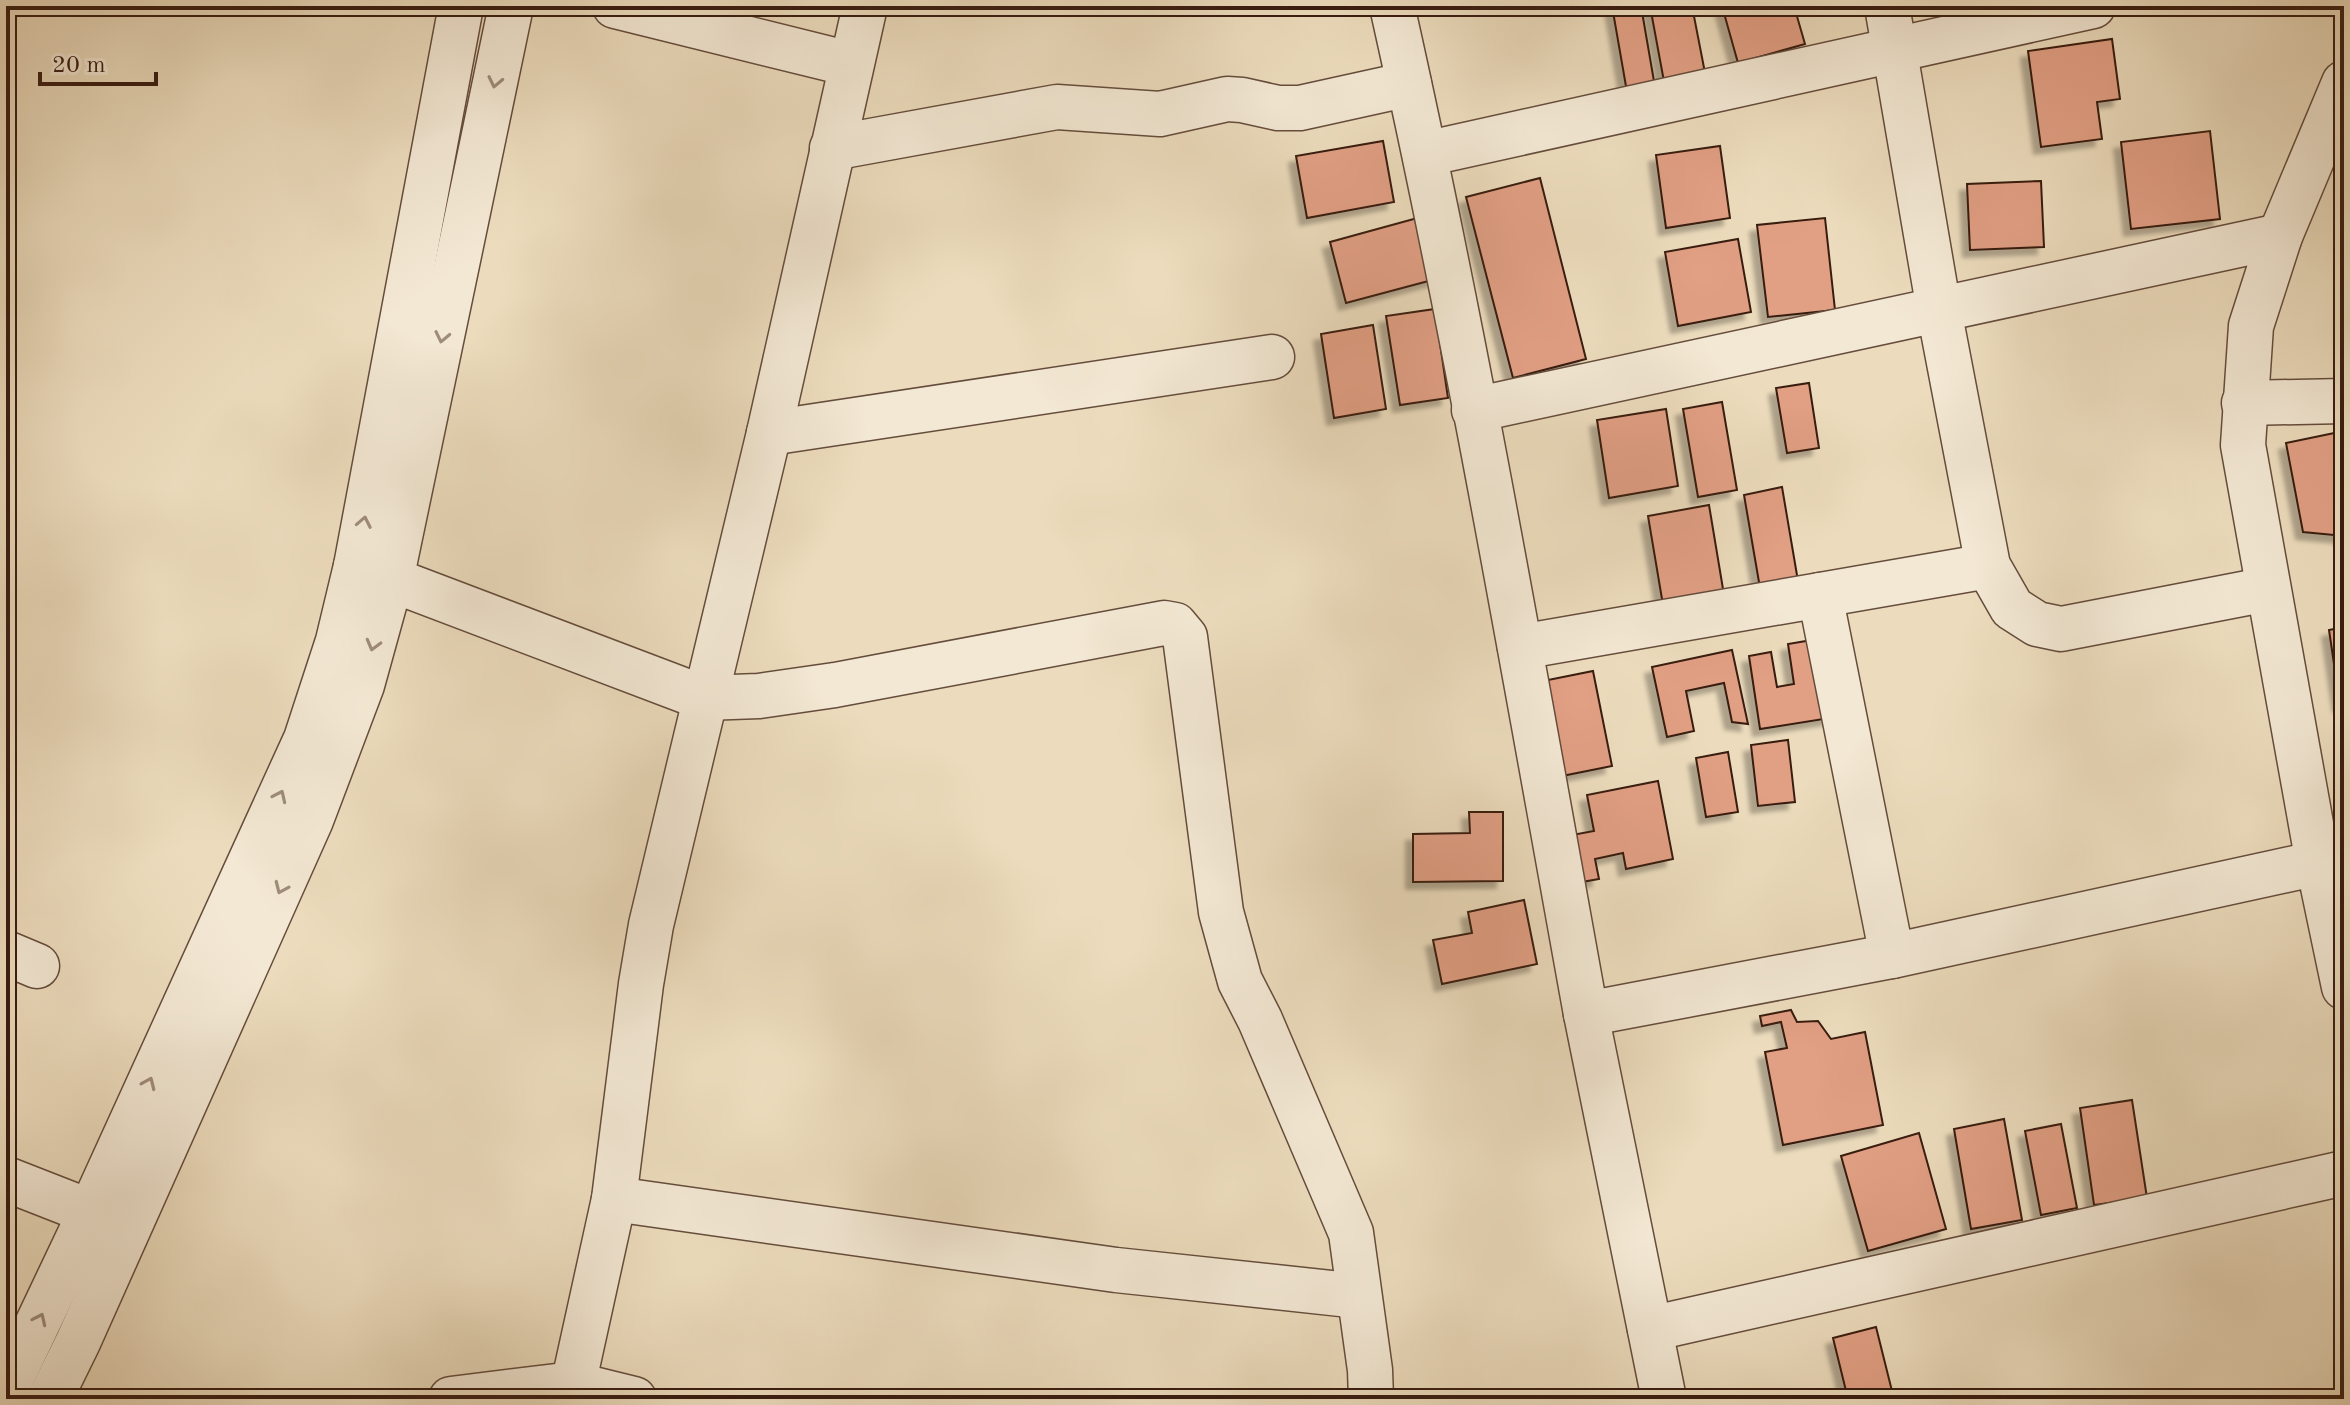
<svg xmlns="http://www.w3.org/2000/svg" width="2350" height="1405" font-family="'Old Standard TT',serif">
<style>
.building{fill:#e19f84;stroke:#381c11;stroke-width:2;filter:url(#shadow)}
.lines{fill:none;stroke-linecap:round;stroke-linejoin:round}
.minor-casing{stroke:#654c3c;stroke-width:47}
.minor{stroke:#f3e8d4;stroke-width:44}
.oneway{stroke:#9f8c7c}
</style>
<defs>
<filter id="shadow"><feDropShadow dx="-7" dy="7" stdDeviation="2" flood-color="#0004"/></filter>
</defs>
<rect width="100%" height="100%" fill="#ecdcbd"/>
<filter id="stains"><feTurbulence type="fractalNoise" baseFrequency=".0025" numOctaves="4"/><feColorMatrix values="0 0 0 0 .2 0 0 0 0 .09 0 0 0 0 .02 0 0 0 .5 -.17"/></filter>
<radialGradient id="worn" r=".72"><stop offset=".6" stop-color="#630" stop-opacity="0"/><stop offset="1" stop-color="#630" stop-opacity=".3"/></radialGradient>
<g class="building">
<path d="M1612 6H1641L1655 87 1627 92Z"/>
<path d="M1650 6H1692L1706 78 1665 87Z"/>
<path d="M1722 6H1794L1805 44 1738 63Z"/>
<path d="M1963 6H2003L1965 15Z"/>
<path d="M2112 39 2120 99 2097 102 2102 139 2041 147 2028 51Z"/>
<path d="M2210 131 2220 219 2131 229 2121 142Z"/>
<path d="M1383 141 1394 202 1307 218 1296 156Z"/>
<path d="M1720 146 1730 218 1666 228 1656 155Z"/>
<path d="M1540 178 1586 359 1513 378 1466 197Z"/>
<path d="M2041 181 2044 247 1970 250 1967 184Z"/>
<path d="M1421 217 1436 279 1346 303 1330 242Z"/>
<path d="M1825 218 1835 310 1768 317 1757 225Z"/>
<path d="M1738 239 1751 312 1678 326 1665 252Z"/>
<path d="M1435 309 1448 398 1400 405 1386 316Z"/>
<path d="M1373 325 1386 409 1334 418 1321 334Z"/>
<path d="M1809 383 1819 448 1787 453 1776 388Z"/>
<path d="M1722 402 1737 490 1698 497 1683 409Z"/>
<path d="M1666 409 1678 486 1609 498 1597 420Z"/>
<path d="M2344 431V536L2303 532 2286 443Z"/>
<path d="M1782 487 1798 581 1760 588 1744 495Z"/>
<path d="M1709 505 1724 595 1663 605 1648 516Z"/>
<path d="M2344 627V704L2340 705 2329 630Z"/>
<path d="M1818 639 1830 718 1760 729 1749 656 1771 652 1777 687 1794 684 1788 644Z"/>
<path d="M1732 650 1748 724 1732 722 1724 683 1686 691 1694 731 1667 737 1652 667Z"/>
<path d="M1593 671 1612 766 1562 776 1543 681Z"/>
<path d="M1788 740 1795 802 1758 806 1751 745Z"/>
<path d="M1728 752 1738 812 1706 817 1696 758Z"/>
<path d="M1658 781 1673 859 1626 869 1623 853 1595 859 1599 879 1582 882 1572 835 1594 831 1587 795Z"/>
<path d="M1469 812H1503V881L1413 882V834L1470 833Z"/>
<path d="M1524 900 1537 964 1442 984 1433 940 1472 933 1468 912Z"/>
<path d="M1791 1010 1797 1022 1818 1021 1831 1039 1865 1032 1883 1125 1783 1145 1765 1052 1787 1048 1781 1022 1762 1026 1760 1016Z"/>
<path d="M2132 1100 2147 1198 2094 1205 2080 1108Z"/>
<path d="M2004 1119 2022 1220 1971 1229 1954 1129Z"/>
<path d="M2061 1124 2077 1208 2041 1215 2025 1131Z"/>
<path d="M1919 1133 1946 1229 1868 1251 1841 1156Z"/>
<path d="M1876 1327 1894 1399H1848L1833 1338Z"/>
</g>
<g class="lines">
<defs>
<g id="minor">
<path d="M615 6 850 64"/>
<path d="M1392 6C1467 340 1525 677 1586 1014L1892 956 2318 863 2344 987"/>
<path d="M1887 6 1939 310 1988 566 2012 608 2037 624 2061 629 2268 589"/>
<path d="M2344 83 2280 236 2251 326 2243 445 2318 863 2344 858"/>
<path d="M832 148 1057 107 1160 114 1227 99 1242 100 1278 108H1300L1409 84"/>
<path d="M1425 154 2093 6"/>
<path d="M2244 403 2344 401"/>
<path d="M1474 410 2280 236"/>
<path d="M769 433 1272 357"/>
<path d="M356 566 704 698 759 696 835 685 1164 623 1175 625 1185 637 1221 912 1240 981 1260 1020 1351 1233 1370 1370 1371 1399"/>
<path d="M1820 595 1892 956"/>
<path d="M1520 647 1988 566"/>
<path d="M6 953 37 966"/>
<path d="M1586 1014 1664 1399"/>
<path d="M6 1179 116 1222"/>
<path d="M614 1199 1116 1270 1359 1296"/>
<path d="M1650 1329 2344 1173"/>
<path d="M6 1390 90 1213 306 739 338 641 356 566 461 6"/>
<path d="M50 1399 78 1342 311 820 362 685 391 580 511 6"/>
<path d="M451 1399 573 1384 634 1399"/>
<path d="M570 1399 614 1199 641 984 651 925 769 433 865 6"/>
</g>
</defs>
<use href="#minor" class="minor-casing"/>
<use href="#minor" class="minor"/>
</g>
<defs><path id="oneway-chevron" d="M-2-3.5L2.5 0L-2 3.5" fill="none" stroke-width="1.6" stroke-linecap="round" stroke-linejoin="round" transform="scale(2)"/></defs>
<g class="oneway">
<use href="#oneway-chevron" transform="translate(495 82) rotate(102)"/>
<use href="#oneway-chevron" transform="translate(442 337) rotate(102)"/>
<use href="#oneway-chevron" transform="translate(364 522) rotate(-79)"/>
<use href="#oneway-chevron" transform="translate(373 645) rotate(105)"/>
<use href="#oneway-chevron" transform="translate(280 796) rotate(-65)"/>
<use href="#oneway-chevron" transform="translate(281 888) rotate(114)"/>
<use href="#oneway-chevron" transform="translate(149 1083) rotate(-66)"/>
<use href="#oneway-chevron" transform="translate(40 1319) rotate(-65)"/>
</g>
<rect width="2350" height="1405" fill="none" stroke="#ecdcbd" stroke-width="32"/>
<rect x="8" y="8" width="2334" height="1389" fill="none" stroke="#381c11" stroke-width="4"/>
<rect x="16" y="16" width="2318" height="1373" fill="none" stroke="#381c11" stroke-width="2"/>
<path d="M40 72v12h116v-12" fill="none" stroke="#381c11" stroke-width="4"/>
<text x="52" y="72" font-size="24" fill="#381c11" stroke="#f3e8d4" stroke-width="6" paint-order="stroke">20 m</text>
<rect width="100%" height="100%" filter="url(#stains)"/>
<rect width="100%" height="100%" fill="url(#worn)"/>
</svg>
